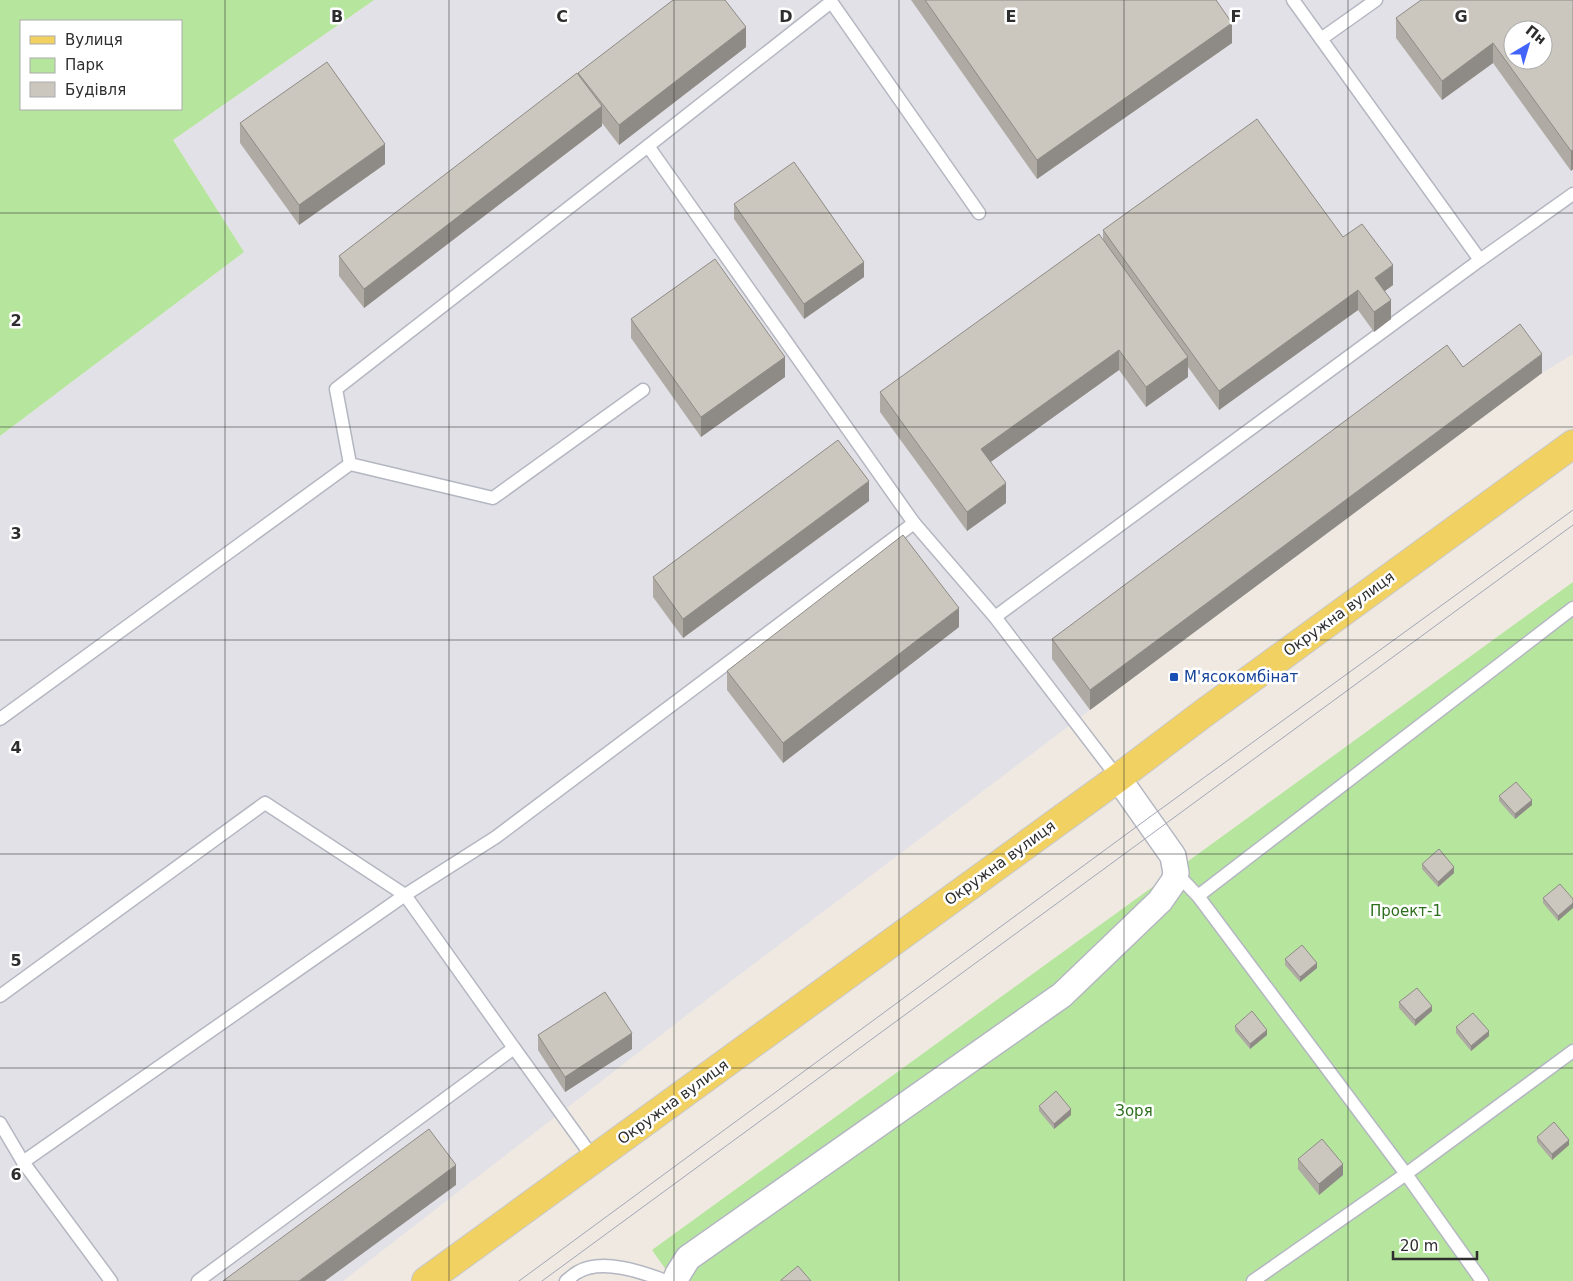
<svg xmlns="http://www.w3.org/2000/svg" width="1573" height="1281" font-family="'DejaVu Sans',sans-serif">
<style>
.industrial{fill:#e3e1e8;fill-rule:evenodd}
.green{fill:#b6e59e;fill-rule:evenodd}
.lines{fill:none;stroke-linecap:round;stroke-linejoin:round}
.lane-casing{stroke:#b4b7c1;stroke-width:15}
.street-casing{stroke:#b4b7c1;stroke-width:28}
.primary-casing{stroke:#c9c9c9;stroke-width:30}
.lane{stroke:#fff;stroke-width:12}
.street{stroke:#fff;stroke-width:25}
.primary{stroke:#f2d163;stroke-width:28}
.tram{stroke:#a3a6b8;stroke-width:1}
.wall{fill:#afaba4}
.shaded-wall{fill:#8e8b86}
.building{fill:#cbc7bf;stroke:#8e8b86;fill-rule:evenodd}
.grid{fill:none;stroke:#2e2e2e;stroke-width:1;stroke-opacity:0.55}
.transit-dot{fill:#1a4fb4;stroke:#fff;stroke-width:2}
.labels{text-anchor:middle;stroke-width:5;stroke-linejoin:round;paint-order:stroke}
.street-label{font-size:15px;fill:#2e2e2e;stroke:#fff}
.transit-label{font-size:15px;fill:#164399;stroke:#fff;text-anchor:start}
.park-label{font-size:15px;fill:#2c6e1b;stroke:#fff}
.grid-label{font-size:16px;text-anchor:middle;font-weight:bold;fill:#2e2e2e;stroke:#fff;stroke-width:5;stroke-linejoin:round;paint-order:stroke}
</style>
<rect width="100%" height="100%" fill="#efe9e1"/>
<path class="industrial" d="M374 0H1573V354L1542 373 1090 710 714 994 343 1281H0V436L244 252 173 140ZM1513 30H1543V60H1513Z"/>
<g class="green">
<path d="M0 0H374L173 140 244 252 0 436ZM181 21V109H21V21Z"/>
<path d="M1573 582V1281H674L652 1250Z"/>
</g>
<g class="lines">
<defs>
<g id="lane">
<path d="M830 0 979 213"/>
<path d="M1321 39 1376 0"/>
<path d="M648 146 831 2"/>
<path d="M1480 260 1573 194"/>
<path d="M350 464 336 389 648 146 914 523"/>
<path d="M995 617 1480 260 1293 0"/>
<path d="M0 719 350 464 493 498 643 390"/>
<path d="M1176 873 1198 896 1406 1174 1253 1281"/>
<path d="M1198 896 1573 608"/>
<path d="M0 996 265 803 405 895 514 1048 198 1281"/>
<path d="M514 1048 594 1159"/>
<path d="M0 1123 23 1162"/>
<path d="M111 1281 23 1162 405 895 496 837 914 523 995 617 1118 778"/>
<path d="M566 1281C570 1278 574 1274 578 1272 602 1258 642 1272 666 1281"/>
<path d="M1482 1281 1406 1174 1573 1051"/>
</g>
<path id="street" d="M675 1281 678 1274 688 1258 1062 995 1160 901 1174 881 1176 873 1173 856 1118 778"/>
<path id="primary" d="M426 1281 1118 778 1204 713 1573 444"/>
</defs>
<use href="#lane" class="lane-casing"/>
<use href="#street" class="street-casing"/>
<use href="#primary" class="primary-casing"/>
<use href="#lane" class="lane"/>
<use href="#street" class="street"/>
<use href="#primary" class="primary"/>
<g class="tram">
<path d="M519 1281 1147 819 1573 510"/>
<path d="M542 1281 1573 525"/>
</g>
</g>
<g class="wall">
<path d="M911 0H1216L1232 43 1037 179Z"/>
<path d="M1573 0V169L1571 171 1493 63 1442 100 1396 38V18Z"/>
<path d="M746 47 619 145 602 123V126L364 308 339 276V256L578 75V73Z"/>
<path d="M240 123 385 164 299 225 240 143Z"/>
<path d="M734 204 864 277 804 319 734 219Z"/>
<path d="M1103 230 1343 237 1393 285 1385 291 1391 319 1374 332 1358 310 1219 410 1188 367V377L1146 407 1119 370 990 462 1006 503 967 531 880 412V392L1103 240Z"/>
<path d="M631 319 785 377 701 437 631 338Z"/>
<path d="M1463 367 1542 373 1090 710 1052 659V639Z"/>
<path d="M869 501 683 638 653 597V577Z"/>
<path d="M959 627 783 763 727 690V671Z"/>
<path d="M1499 796 1532 805 1515 819 1499 801Z"/>
<path d="M1422 864 1454 873 1438 887 1422 869Z"/>
<path d="M1543 898 1573 899 1558 921 1543 903Z"/>
<path d="M1285 959 1317 968 1300 982 1285 965Z"/>
<path d="M1399 1002 1432 1011 1415 1026 1399 1008Z"/>
<path d="M1235 1026 1267 1035 1250 1049 1235 1031Z"/>
<path d="M1456 1027 1489 1036 1471 1051 1456 1033Z"/>
<path d="M538 1035 632 1049 565 1092 538 1050Z"/>
<path d="M1039 1106 1071 1115 1054 1129 1039 1111Z"/>
<path d="M1537 1137 1569 1145 1552 1160 1537 1142Z"/>
<path d="M1298 1159 1343 1175 1319 1195 1298 1169Z"/>
</g>
<g class="shaded-wall">
<path d="M1232 23V43L1037 179V160Z"/>
<path d="M746 27V47L619 145V125Z"/>
<path d="M1493 43V63L1442 100V81Z"/>
<path d="M602 106V126L364 308V289Z"/>
<path d="M385 144V164L299 225V205Z"/>
<path d="M1573 150V169L1571 171V151Z"/>
<path d="M864 262V277L804 319V304Z"/>
<path d="M1393 265V285L1375 298V278Z"/>
<path d="M1358 290V310L1219 410V391Z"/>
<path d="M1391 300V319L1374 332V312Z"/>
<path d="M1119 350V370L981 469V449Z"/>
<path d="M1542 354V373L1090 710V690Z"/>
<path d="M785 357V377L701 437V417Z"/>
<path d="M1188 357V377L1146 407V387Z"/>
<path d="M869 481V501L683 638V619Z"/>
<path d="M1006 483V503L967 531V512Z"/>
<path d="M959 608V627L783 763V743Z"/>
<path d="M1532 800V805L1515 819V814Z"/>
<path d="M1454 867V873L1438 887V882Z"/>
<path d="M1573 903V908L1558 921V916Z"/>
<path d="M1317 963V968L1300 982V977Z"/>
<path d="M1432 1006V1011L1415 1026V1020Z"/>
<path d="M1267 1030V1035L1250 1049V1044Z"/>
<path d="M1489 1031V1036L1471 1051V1046Z"/>
<path d="M632 1033V1049L565 1092V1077Z"/>
<path d="M1071 1109V1115L1054 1129V1124Z"/>
<path d="M1569 1140V1145L1552 1160V1154Z"/>
<path d="M1343 1164V1175L1319 1195V1184Z"/>
<path d="M456 1165V1185L325 1281H299Z"/>
</g>
<g class="building">
<path d="M673 0H725L746 27 619 125 578 73Z"/>
<path d="M925 0H1216L1232 23 1037 160Z"/>
<path d="M1421 0H1573V150L1571 151 1493 43 1442 81 1396 18ZM1513 30H1543V60H1513Z"/>
<path d="M327 62 385 144 299 205 240 123Z"/>
<path d="M577 73 602 106 364 289 339 256Z"/>
<path d="M1257 119 1343 237 1362 224 1393 265 1375 278 1391 300 1374 312 1358 290 1219 391 1103 230Z"/>
<path d="M794 162 864 262 804 304 734 204Z"/>
<path d="M1099 234 1188 357 1146 387 1119 350 981 449 1006 483 967 512 880 392Z"/>
<path d="M715 259 785 357 701 417 631 319Z"/>
<path d="M1520 324 1542 354 1090 690 1052 639 1447 345 1463 367Z"/>
<path d="M838 440 869 481 683 619 653 577Z"/>
<path d="M903 535 959 608 783 743 727 671Z"/>
<path d="M1516 782 1532 800 1515 814 1499 796Z"/>
<path d="M1439 849 1454 867 1438 882 1422 864Z"/>
<path d="M1560 884 1573 899V903L1558 916 1543 898Z"/>
<path d="M1302 945 1317 963 1300 977 1285 959Z"/>
<path d="M1417 988 1432 1006 1415 1020 1399 1002Z"/>
<path d="M605 992 632 1033 565 1077 538 1035Z"/>
<path d="M1252 1011 1267 1030 1250 1044 1235 1026Z"/>
<path d="M1473 1013 1489 1031 1471 1046 1456 1027Z"/>
<path d="M1056 1091 1071 1109 1054 1124 1039 1106Z"/>
<path d="M1554 1122 1569 1140 1552 1154 1537 1137Z"/>
<path d="M429 1129 456 1165 299 1281H223Z"/>
<path d="M1322 1139 1343 1164 1319 1184 1298 1159Z"/>
<path d="M798 1266 811 1281H781V1280Z"/>
</g>
<path class="grid" d="M225 0V1281M449 0V1281M674 0V1281M899 0V1281M1124 0V1281M1348 0V1281M0 213H1573M0 427H1573M0 640H1573M0 854H1573M0 1068H1573"/>
<rect class="transit-dot" x="1169" y="672" width="10" height="10" rx="2.5"/>
<g class="labels">
<g class="street-label">
<text transform="translate(1339 614) rotate(-36)" y="5">Окружна вулиця</text>
<text transform="translate(1000 863) rotate(-36)" y="5">Окружна вулиця</text>
<text transform="translate(673 1102) rotate(-36)" y="5">Окружна вулиця</text>
</g>
<g class="transit-label">
<text x="1184" y="682">М'ясокомбінат</text>
</g>
<g class="park-label">
<text x="1406" y="916">Проект-1</text>
<text x="1134" y="1116">Зоря</text>
</g>
</g>
<g class="grid-label">
<text x="337" y="22">B</text>
<text x="562" y="22">C</text>
<text x="786" y="22">D</text>
<text x="1011" y="22">E</text>
<text x="1236" y="22">F</text>
<text x="1461" y="22">G</text>
<text x="16" y="326">2</text>
<text x="16" y="539">3</text>
<text x="16" y="753">4</text>
<text x="16" y="966">5</text>
<text x="16" y="1180">6</text>
</g>
<rect x="20" y="20" width="162" height="90" fill="#ffffff" stroke="#ababab"/>
<rect x="30" y="36" width="25" height="8" fill="#f2d163" stroke="#ababab"/>
<text x="65" y="45" font-size="15" fill="#2e2e2e">Вулиця</text>
<rect x="30" y="58" width="25" height="15" fill="#b6e59e" stroke="#ababab"/>
<text x="65" y="70" font-size="15" fill="#2e2e2e">Парк</text>
<rect x="30" y="82" width="25" height="15" fill="#cbc7bf" stroke="#ababab"/>
<text x="65" y="95" font-size="15" fill="#2e2e2e">Будівля</text>
<g transform="translate(1528 45) rotate(38)"><circle r="24" fill="#ffffff" stroke="#ababab"/>
<path d="M0-4L9 19L0 12L-9 19Z" fill="#4264fb"/>
<text y="-8" font-size="14" font-weight="bold" text-anchor="middle" fill="#2e2e2e">Пн</text>
</g>
<path d="M1393 1251v8h84v-8" fill="none" stroke="#2e2e2e" stroke-width="2.5"/>
<text x="1400" y="1251" font-size="15" fill="#2e2e2e" stroke="#ffffff" stroke-width="4" paint-order="stroke">20 m</text>
</svg>
